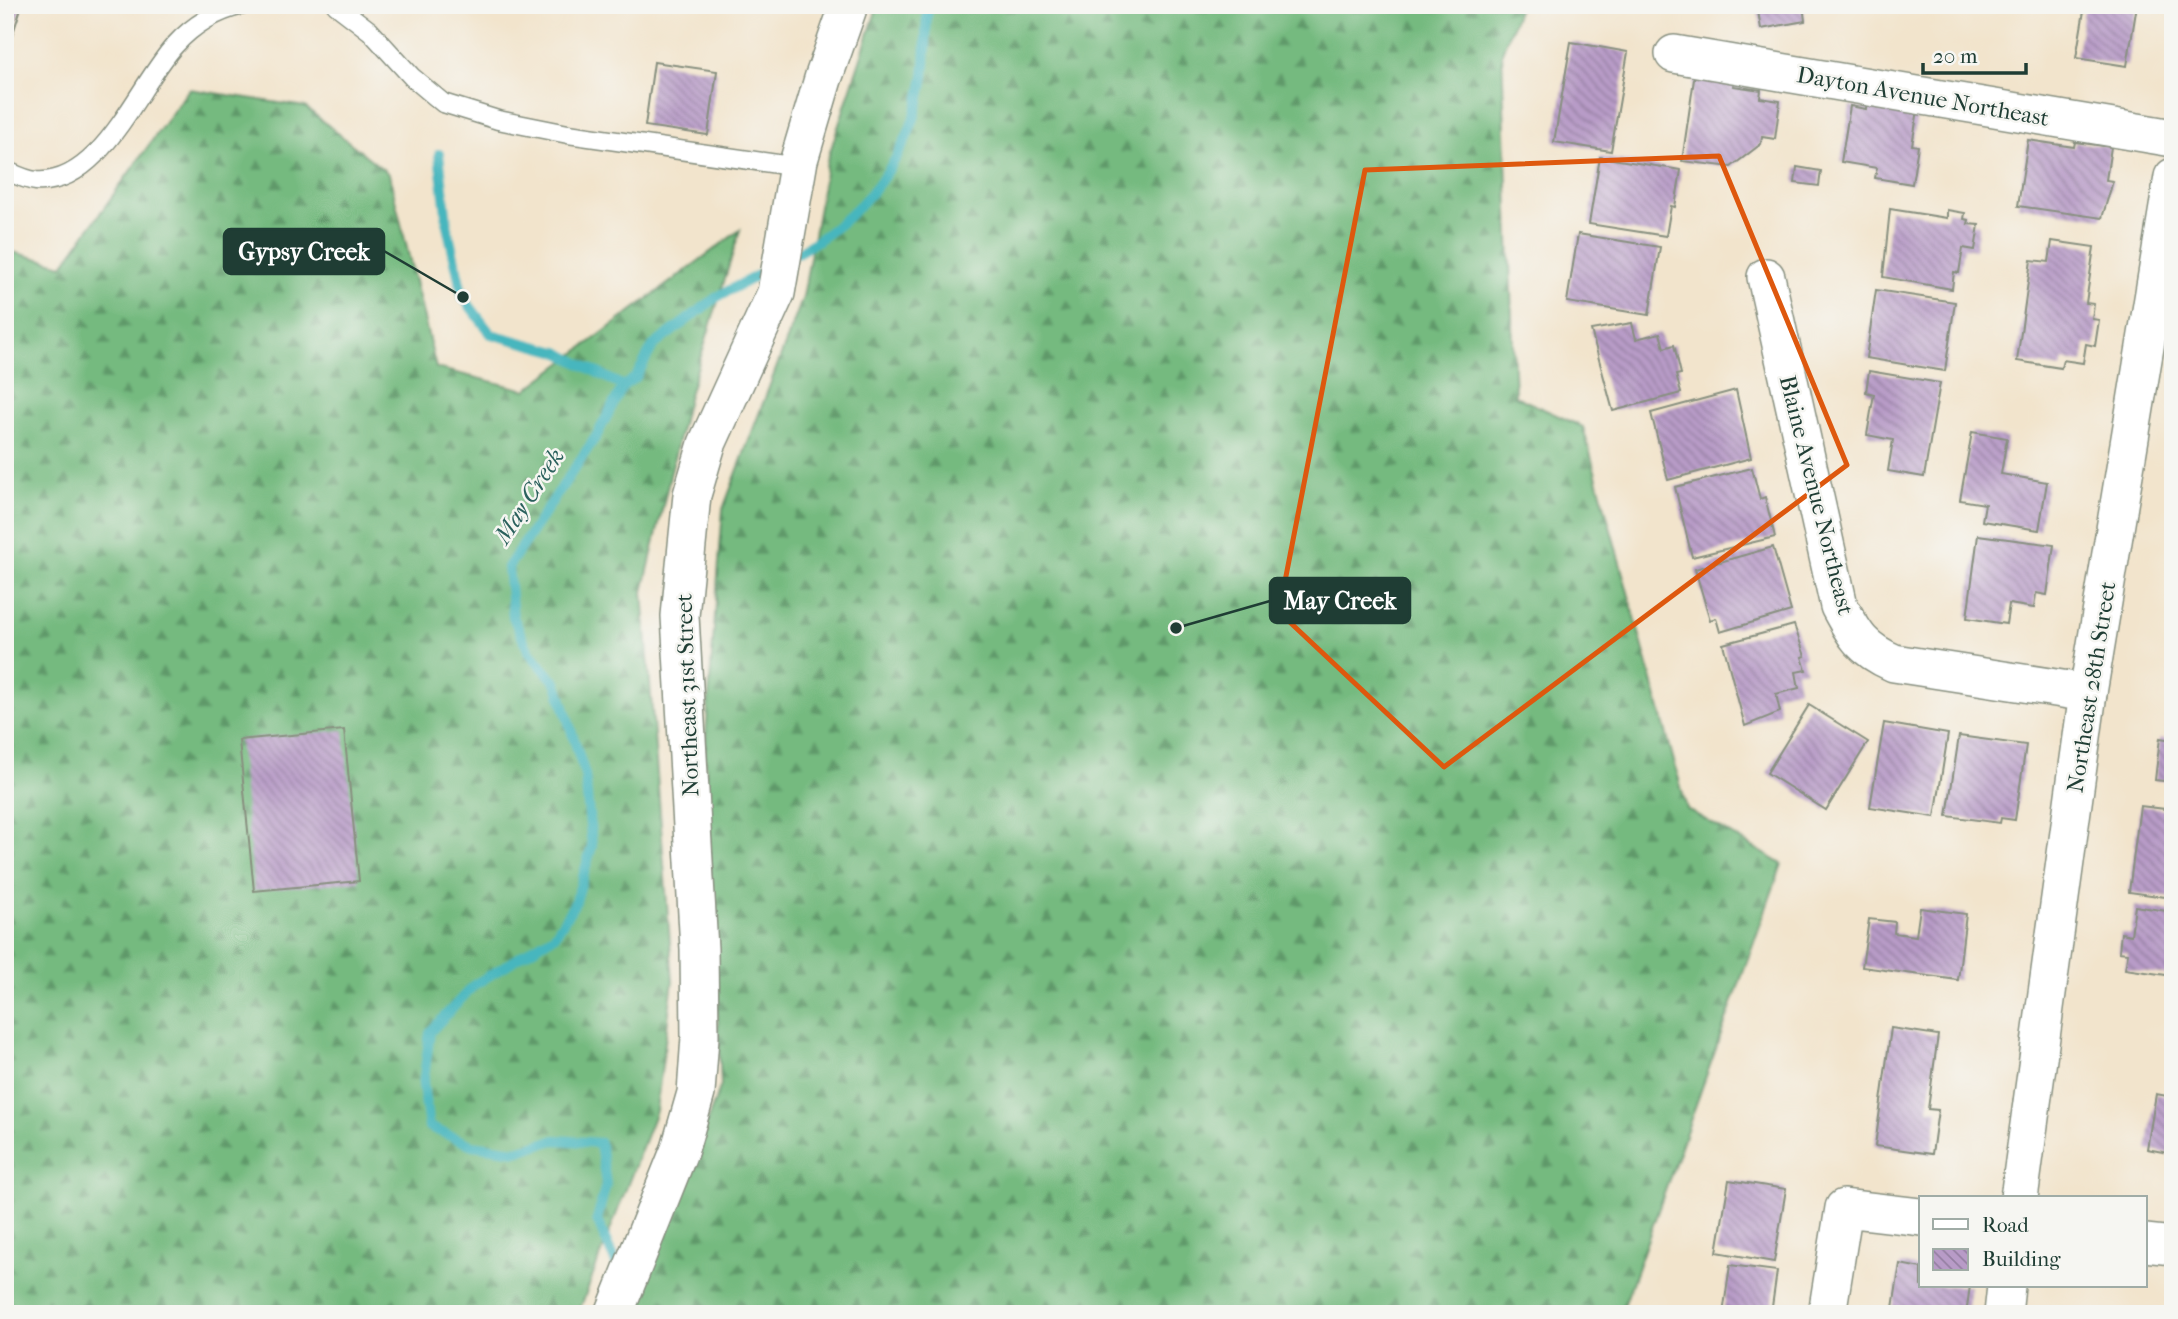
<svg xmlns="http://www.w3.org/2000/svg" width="2178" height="1319" font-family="'IM FELL French Canon',serif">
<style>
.forest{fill:url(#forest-firs);stroke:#4a7c5a;stroke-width:2}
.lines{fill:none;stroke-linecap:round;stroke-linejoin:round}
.stream{stroke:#47b6be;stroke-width:10}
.building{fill:url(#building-back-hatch)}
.service-casing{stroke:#889080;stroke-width:21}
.minor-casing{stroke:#889080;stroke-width:40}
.service{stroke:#fff;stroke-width:18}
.minor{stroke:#fff;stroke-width:37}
.marked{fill:none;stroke:#de580e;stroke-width:5;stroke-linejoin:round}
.labels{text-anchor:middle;stroke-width:5;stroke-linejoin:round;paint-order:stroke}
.street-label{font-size:23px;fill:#1f3d34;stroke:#f6f6f2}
.water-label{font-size:24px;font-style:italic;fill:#2b615d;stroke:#f6f6f2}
.leader{fill:none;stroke:#1f3d34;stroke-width:2.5}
.callout-dot{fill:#1f3d34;stroke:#f6f6f2;stroke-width:2.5}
.callout{fill:#1f3d34;stroke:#1f3d34;stroke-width:2.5}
.callout-label{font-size:24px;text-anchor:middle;font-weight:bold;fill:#fff}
</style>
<defs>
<pattern id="forest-firs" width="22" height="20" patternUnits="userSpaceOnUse" patternTransform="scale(1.75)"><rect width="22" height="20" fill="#74ba7f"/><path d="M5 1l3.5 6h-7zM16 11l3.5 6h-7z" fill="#5f9869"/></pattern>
<pattern id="building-back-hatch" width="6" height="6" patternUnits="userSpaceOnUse" patternTransform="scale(1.75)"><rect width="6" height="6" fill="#b89bc7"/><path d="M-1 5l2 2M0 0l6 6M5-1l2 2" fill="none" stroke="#9580a2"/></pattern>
</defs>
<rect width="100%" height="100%" fill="#f6f6f2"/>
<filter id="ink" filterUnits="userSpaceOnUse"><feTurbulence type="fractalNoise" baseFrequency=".0143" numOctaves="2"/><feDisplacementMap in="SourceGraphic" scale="14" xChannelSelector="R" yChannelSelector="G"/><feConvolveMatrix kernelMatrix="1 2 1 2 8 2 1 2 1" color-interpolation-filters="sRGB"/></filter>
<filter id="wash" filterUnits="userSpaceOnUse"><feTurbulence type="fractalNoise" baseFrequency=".00686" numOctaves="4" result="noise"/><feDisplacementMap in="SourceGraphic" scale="28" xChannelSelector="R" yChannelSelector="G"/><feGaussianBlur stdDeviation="1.57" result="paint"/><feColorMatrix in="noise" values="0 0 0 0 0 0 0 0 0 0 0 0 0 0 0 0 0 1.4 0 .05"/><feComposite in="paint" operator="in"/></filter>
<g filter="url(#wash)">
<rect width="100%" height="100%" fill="#f2e4cc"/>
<g class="forest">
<path d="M878 5H1520L1502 52 1515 396 1583 427 1687 809 1782 864 1621 1314H633L721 1085 705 747 723 509 803 297 827 161Z"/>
<path d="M189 89 305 107 389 174 436 368 526 390 740 230 688 398 643 592 673 981 656 1111 578 1314H5V250L63 265Z"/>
</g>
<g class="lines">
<g class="stream">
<path d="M439 154 448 230 463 297 491 334 558 352 623 386"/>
<path d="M790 257C862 218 913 157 924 75 927 52 925 28 928 5"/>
<path d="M621 1275 597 1220 606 1184 600 1143 555 1140 516 1151 472 1145 429 1127 423 1085 430 1032 474 985 555 935 576 901 592 846 585 775 557 684 529 652 513 617 508 567 597 435 623 386 636 377 653 346 717 297 773 267"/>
<path d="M631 1292 644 1314"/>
</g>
</g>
<g id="blocks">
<g class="building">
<path d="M5 5H22L6 55H5Z"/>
<path d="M1757 5H1803L1805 21 1761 29Z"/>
<path d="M2085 5H2137L2127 66 2076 58Z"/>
<path d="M1571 42 1628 52 1611 151 1554 142Z"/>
<path d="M654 62 717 71 708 135 645 126Z"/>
<path d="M1695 72 1734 82 1733 86 1761 90 1760 98 1780 101 1775 139 1762 137 1761 144 1731 167 1682 161Z"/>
<path d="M1867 102 1918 110 1912 145 1918 146 1912 184 1875 178 1877 168 1841 162 1850 106 1866 109Z"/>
<path d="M2028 140 2074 147 2075 142 2111 147 2106 180 2113 181 2102 218 2018 206Z"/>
<path d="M1600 157 1681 170 1675 207 1671 206 1666 236 1589 224Z"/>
<path d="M1797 167 1821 171 1819 186 1795 183Z"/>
<path d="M1890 209 1947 218V210L1965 213 1964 219 1969 220 1968 224 1979 225 1975 250 1963 248 1959 273 1954 272 1952 289 1883 277Z"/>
<path d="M1578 234 1660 247 1649 315 1567 302Z"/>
<path d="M2052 241 2094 247 2086 303 2094 304 2092 319 2099 320 2095 346 2086 344 2083 363 2063 360 2061 368 2017 361 2031 260 2049 262Z"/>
<path d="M1876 290 1955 302 1945 371 1866 358Z"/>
<path d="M1632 323 1636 339 1660 333 1664 348 1674 345 1681 374 1676 375 1681 393 1613 411 1591 330Z"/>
<path d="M1869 371 1940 383 1924 477 1888 471 1893 440 1867 435 1874 394 1866 392Z"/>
<path d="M1736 390 1751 458 1668 480 1651 413Z"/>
<path d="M1972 432 2007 438 2001 474 2047 482 2039 530 1982 521 1985 504 1960 500Z"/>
<path d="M1752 468 1760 499 1765 497 1775 537 1692 557 1675 487Z"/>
<path d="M1978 535 2054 545 2047 595 2036 593 2034 608 2009 604 2006 624 1967 618Z"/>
<path d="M1773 547 1791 611 1720 632 1716 618 1710 620 1695 569Z"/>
<path d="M1794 625 1805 656 1802 657 1806 670 1796 672 1799 688 1776 694 1780 712 1745 726 1723 644Z"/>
<path d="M1809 705 1868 742 1826 810 1767 773Z"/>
<path d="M1884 723 1948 734 1935 817 1870 807Z"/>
<path d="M344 730 359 881 254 891 239 740Z"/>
<path d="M1959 736 2026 745 2015 820 2001 818 2000 823 1947 816Z"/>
<path d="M2160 738 2173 740V782L2155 780Z"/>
<path d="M2140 806 2173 810V898L2129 892Z"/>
<path d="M2135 906 2173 912V976L2125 969 2128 953 2119 952 2121 933 2131 935Z"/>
<path d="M1920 908 1966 914 1958 980 1862 967 1869 919 1895 922 1894 933 1916 936Z"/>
<path d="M1891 1028 1938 1035 1928 1109 1938 1110 1932 1154 1875 1146Z"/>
<path d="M2156 1094 2173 1097V1154L2147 1149Z"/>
<path d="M1729 1180 1786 1189 1774 1262 1717 1252Z"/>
<path d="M1900 1264 1921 1268V1286H1970L1966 1314H1892Z"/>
<path d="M1730 1265 1777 1271 1771 1314H1723Z"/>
</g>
</g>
</g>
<g filter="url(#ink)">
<use href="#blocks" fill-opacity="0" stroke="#889080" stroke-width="2"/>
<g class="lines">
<defs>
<g id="service">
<path d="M336 5 370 31 412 77 443 103 498 120 568 134 798 167"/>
<path d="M5 170C14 174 26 180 36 181 101 186 138 85 175 45 193 25 217 11 243 5"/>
</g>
<g id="minor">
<path d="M1674 54 2173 138"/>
<path d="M1766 277 1839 606C1855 636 1862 649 1894 663L2088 693"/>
<path d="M2019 1198 2088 693 2173 177"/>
<path d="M2145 1243 2173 1246"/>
<path d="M614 1314 680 1149 696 1093 700 1037 699 949 680 616 692 495 707 444 776 293 799 160 823 79 849 5"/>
<path d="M1827 1314 1844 1208 1921 1217"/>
<path d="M2003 1314 2006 1286"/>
</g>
</defs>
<use href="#service" class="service-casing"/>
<use href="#minor" class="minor-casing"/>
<use href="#service" class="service"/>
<use href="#minor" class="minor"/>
</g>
</g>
<path class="marked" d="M1719 156 1847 465 1444 767 1279 612 1365 170Z"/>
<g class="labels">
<g class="street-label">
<text transform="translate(1923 96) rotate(10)" y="8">Dayton Avenue Northeast</text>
<text transform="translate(1817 495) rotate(76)" y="8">Blaine Avenue Northeast</text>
<text transform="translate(2091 687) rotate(-81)" y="8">Northeast 28th Street</text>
<text transform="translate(687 695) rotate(-92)" y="8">Northeast 31st Street</text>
</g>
<g class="water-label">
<text transform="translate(529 496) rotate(-57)" y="8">May Creek</text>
</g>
</g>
<path class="leader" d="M463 297L384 251M1176 628L1270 601"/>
<g class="callout-dot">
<circle cx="463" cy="297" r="7"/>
<circle cx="1176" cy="628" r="7"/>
</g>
<g class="callout">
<rect x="224" y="229" width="160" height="45" rx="7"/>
<rect x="1270" y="578" width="140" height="45" rx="7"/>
</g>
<g class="callout-label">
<text x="304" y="260">Gypsy Creek</text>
<text x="1340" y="609">May Creek</text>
</g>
<rect width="2178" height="1319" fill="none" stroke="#f6f6f2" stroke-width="28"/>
<rect x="1919" y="1196" width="228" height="91" fill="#f6f6f2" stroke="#a0aca6" stroke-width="2"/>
<rect x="1933" y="1219" width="35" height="10" fill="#ffffff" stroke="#a0aca6" stroke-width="2"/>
<text x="1982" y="1232" font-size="21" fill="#1f3d34">Road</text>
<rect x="1933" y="1249" width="35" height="21" fill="url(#building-back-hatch)" stroke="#a0aca6" stroke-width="2"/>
<text x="1982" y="1266" font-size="21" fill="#1f3d34">Building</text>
<path d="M1923 63v10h103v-10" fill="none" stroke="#1f3d34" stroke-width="3.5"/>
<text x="1933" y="63" font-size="21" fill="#1f3d34" stroke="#f6f6f2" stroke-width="5" paint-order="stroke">20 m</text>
</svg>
